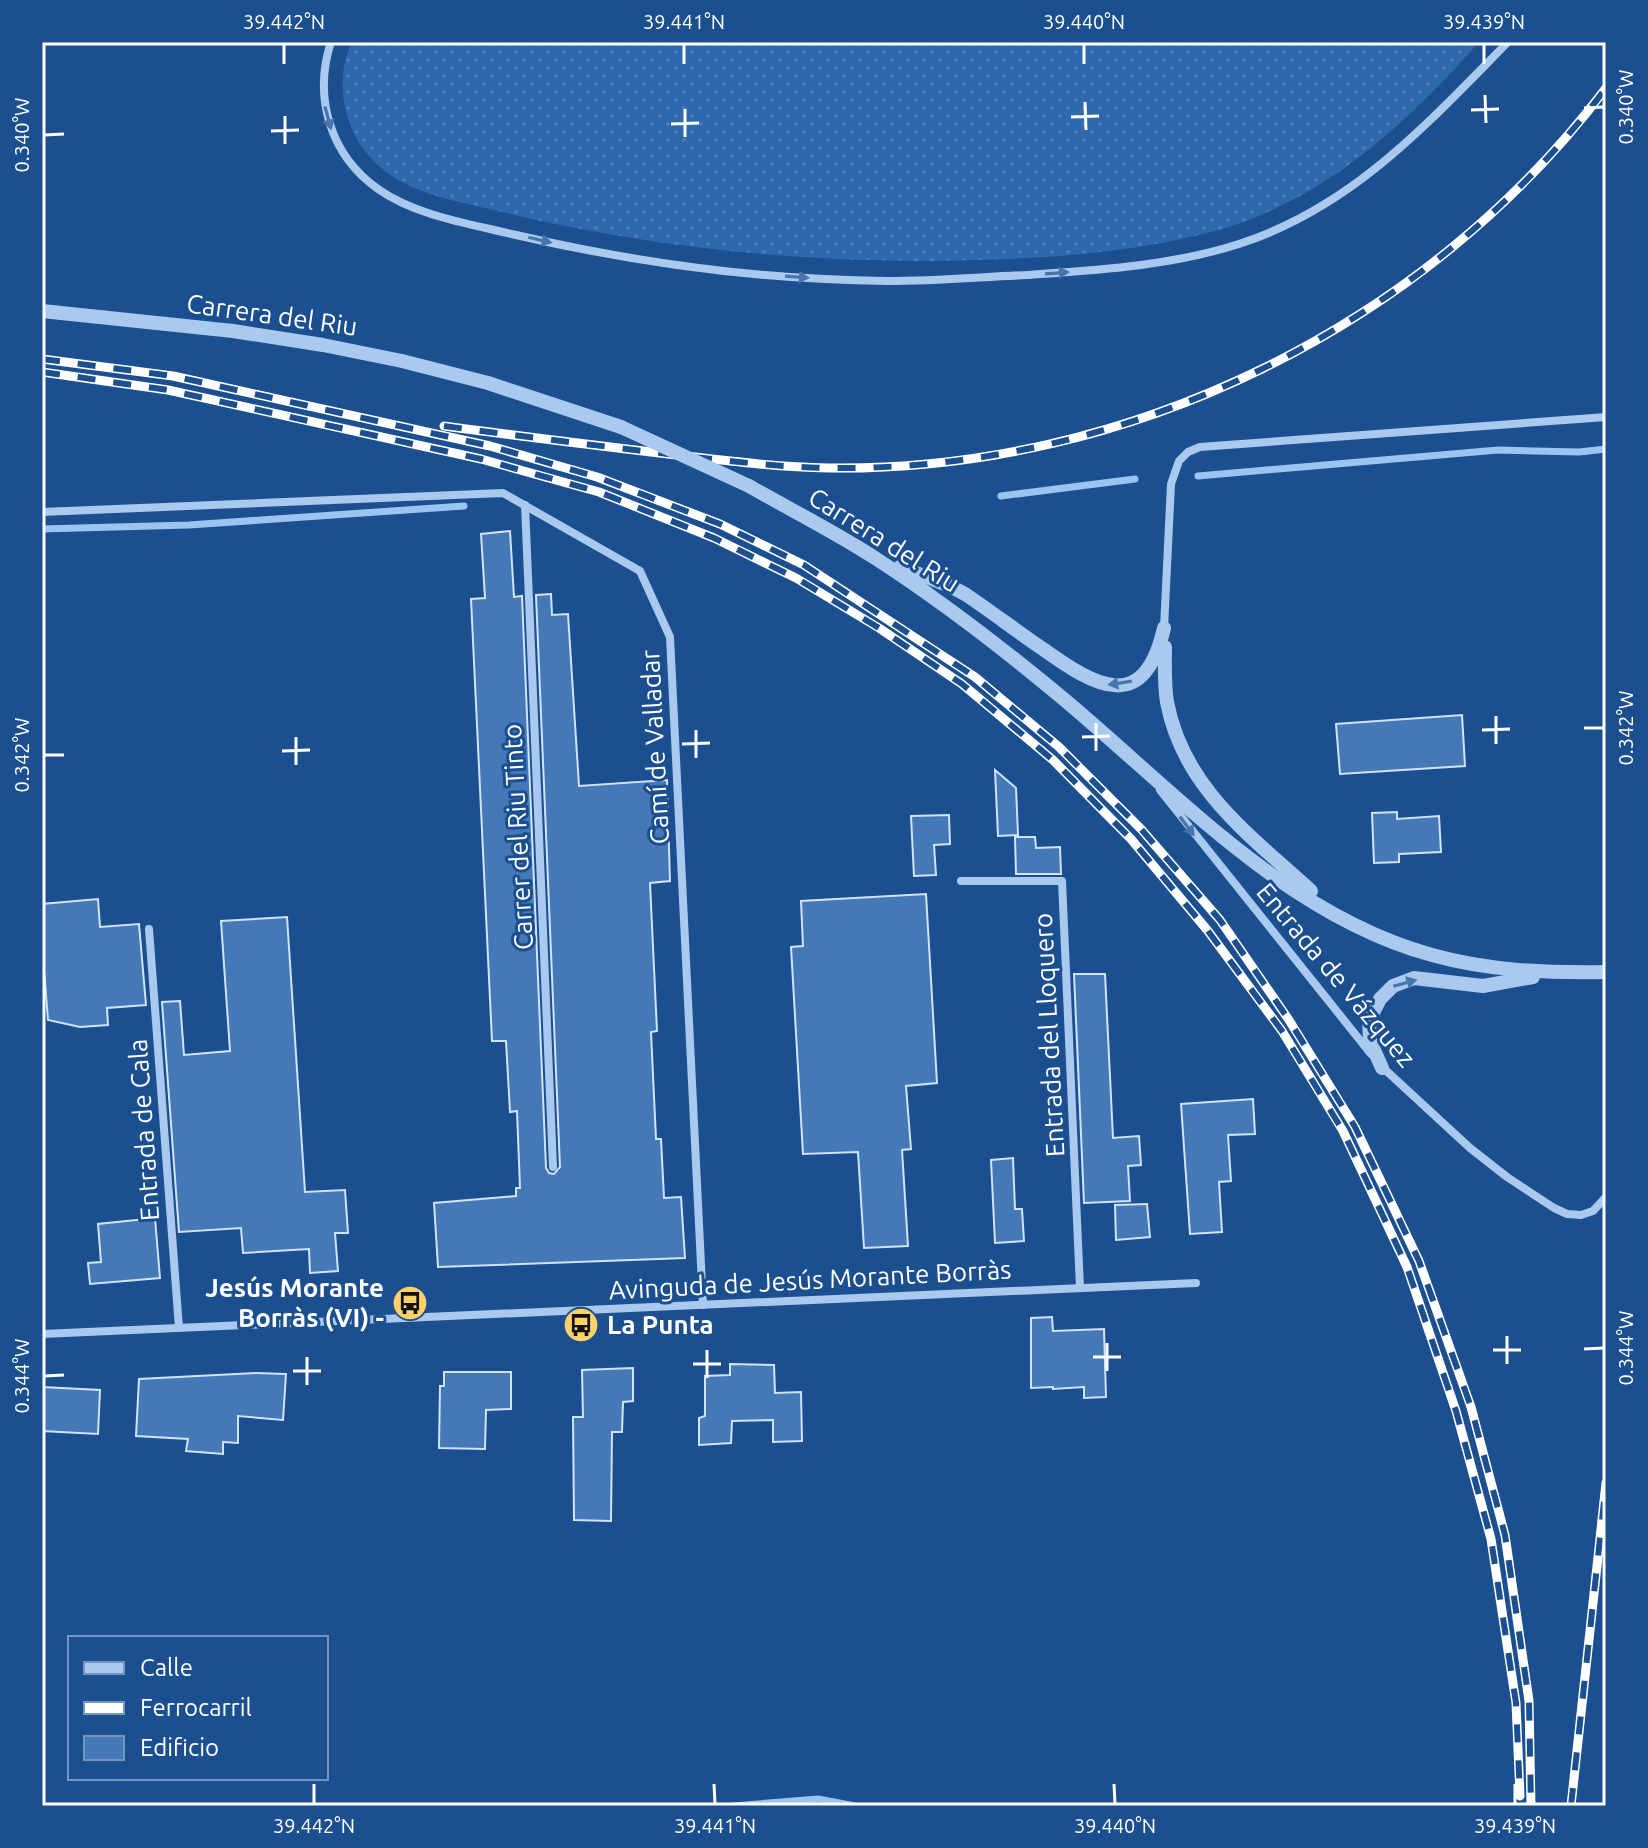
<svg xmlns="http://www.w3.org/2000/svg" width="1648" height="1848" font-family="Ubuntu,sans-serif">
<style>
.grass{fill:url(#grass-dots)}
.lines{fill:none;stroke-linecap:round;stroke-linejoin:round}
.stream{stroke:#9cc4f0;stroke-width:7}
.building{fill:#4478b7;stroke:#cfe3fa;stroke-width:2}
.minor{stroke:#a9c9ee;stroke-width:8}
.tertiary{stroke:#a9c9ee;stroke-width:14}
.rail-casing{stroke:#fff;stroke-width:9}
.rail{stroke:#1b4f8f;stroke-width:6;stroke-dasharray:18;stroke-linecap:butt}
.tertiary-bridge{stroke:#a9c9ee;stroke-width:14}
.oneway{fill:#4674ac}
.ticks{fill:none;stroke:#fff;stroke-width:3}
.labels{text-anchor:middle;stroke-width:6;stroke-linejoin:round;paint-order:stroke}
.street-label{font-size:26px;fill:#fff;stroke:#1b4f8f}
.poi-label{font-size:26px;font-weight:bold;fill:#fff;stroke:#1b4f8f;text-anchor:end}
.neatline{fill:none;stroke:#fff;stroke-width:3}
.ticks-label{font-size:20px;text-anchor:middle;fill:#fff}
</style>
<defs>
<pattern id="grass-dots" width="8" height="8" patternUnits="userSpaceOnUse" patternTransform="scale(2)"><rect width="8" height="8" fill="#2e69ad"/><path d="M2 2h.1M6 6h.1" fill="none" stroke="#4d80b9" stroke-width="1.8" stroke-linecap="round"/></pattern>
</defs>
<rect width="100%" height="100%" fill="#1b4f8f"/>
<path class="grass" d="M352 42H1479C1406 125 1318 206 1207 233 1117 256 1017 260 925 261 781 261 638 245 498 211 460 202 412 194 381 168 345 138 332 84 352 42Z"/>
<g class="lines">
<g class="stream">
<path d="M1198 476 1498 450 1579 452 1606 449"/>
<path d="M1001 496 1135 479"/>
<path d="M42 529 189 525 464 506"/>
<path d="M733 1806 818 1799 855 1806"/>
</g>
</g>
<g class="building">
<path d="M510 531 514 597 522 596 546 1168 549 1173 554 1174 560 1167 536 595 551 594 552 615 568 614 579 786 667 780 670 881 650 883 657 1031 651 1032 656 1139H661L664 1198 681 1197 685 1258 438 1267 434 1203 516 1196V1188H520L517 1111 510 1112 506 1041H492L471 599 485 598 481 534Z"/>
<path d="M1462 715 1465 766 1340 774 1336 724Z"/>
<path d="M995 770 1016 788 1018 835 998 836Z"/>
<path d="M1397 812V819L1439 816 1441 852 1399 854V862L1374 863 1372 813Z"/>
<path d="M949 815 950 844 934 845 936 875 914 876 911 816Z"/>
<path d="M1015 837H1035L1036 848 1060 847 1061 874H1016Z"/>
<path d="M926 894 937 1083 906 1086 911 1149 902 1150 908 1246 864 1248 858 1152 803 1154 791 947 803 946 801 901Z"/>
<path d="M98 899 100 927 139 924 146 1005 107 1008 108 1025 80 1027 48 1020 42 944V904Z"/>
<path d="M287 917 305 1192 345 1190 348 1233H335L338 1271 310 1273 309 1249 243 1253 241 1228 179 1232 162 1002 180 1001 184 1055 230 1051 221 921Z"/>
<path d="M1074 974H1105L1113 1138 1139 1136 1141 1165 1128 1166 1130 1201 1084 1203Z"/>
<path d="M1253 1099 1255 1134 1228 1135 1231 1181 1219 1182 1222 1232 1190 1234 1181 1104Z"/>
<path d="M1013 1158 1015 1209H1022L1024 1241 995 1243 991 1160Z"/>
<path d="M1147 1204 1150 1237 1116 1240 1115 1205Z"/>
<path d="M155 1218 160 1278 90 1284 88 1263 101 1262 98 1224Z"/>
<path d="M1052 1317 1053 1331 1104 1329 1106 1397 1084 1398V1387L1053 1389V1387L1031 1388V1318Z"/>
<path d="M730 1364 774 1365 775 1393 801 1392 802 1441 773 1442V1420L732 1421 731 1443 699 1445V1418L705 1416V1376L730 1375Z"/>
<path d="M633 1368V1401L623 1402 622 1432H612L611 1521 574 1520 573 1417H583L582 1370Z"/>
<path d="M444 1372H511V1409L486 1410 485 1449 439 1448 440 1386H444Z"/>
<path d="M256 1373 286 1374 283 1420 238 1416V1443L223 1442V1454L186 1451 188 1439 136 1436 139 1379Z"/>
<path d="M42 1387 100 1390 98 1434 42 1431Z"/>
</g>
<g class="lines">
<g class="minor">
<path d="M331 42C313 97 330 155 378 189 416 216 471 224 516 235 637 263 763 280 887 281 934 281 980 277 1026 275 1098 270 1170 266 1239 244 1353 207 1427 124 1508 42"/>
<path d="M525 505 553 1167"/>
<path d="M42 512 503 493 640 571 670 637 703 1305"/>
<path d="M1164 628 1171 484 1179 461 1188 452 1200 447 1606 417"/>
<path d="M1160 790 1371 1054"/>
<path d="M961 881H1062L1080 1288"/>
<path d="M149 929 179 1328"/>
<path d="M1380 1065 1470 1148 1507 1177 1554 1208 1567 1214 1581 1215 1593 1211 1606 1197"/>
<path d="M42 1334 1196 1283"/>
</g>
<g class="tertiary">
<path d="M42 311 233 331 323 345 402 361 488 383 621 427"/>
<path d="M749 486C791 510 835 532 875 558 937 598 997 644 1054 691 1171 787 1282 914 1432 955 1489 971 1547 973 1606 972"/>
<path d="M900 567C922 576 948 583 968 596 993 613 1018 632 1043 649 1096 687 1144 715 1164 628"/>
<path d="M1165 647C1165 665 1164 684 1167 702 1183 788 1251 836 1311 891"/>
<path d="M1382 1068 1370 1041 1369 1020 1380 999 1393 986 1414 978 1483 986 1533 977"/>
</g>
<defs>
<g id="rail">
<path d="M42 359 173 376 490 446 597 477 720 524 804 565 975 677 1059 747 1141 829 1220 920 1289 1020 1355 1127 1419 1261 1471 1407 1505 1535 1529 1701 1531 1806"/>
<path d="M42 372 168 390 481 459 599 492 714 538 796 578 879 628 962 684 1053 760 1131 839 1208 931 1282 1031 1343 1131 1407 1267 1456 1411 1491 1539 1516 1703 1520 1796"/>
<path d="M444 426C518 436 593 445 668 454 721 460 774 467 828 468 1127 472 1426 327 1606 88"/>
<path d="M1571 1806 1606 1483"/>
</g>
</defs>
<use href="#rail" class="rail-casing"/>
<use href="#rail" class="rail"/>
<path class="tertiary-bridge" d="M621 427 749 486"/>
</g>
<defs><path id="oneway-solid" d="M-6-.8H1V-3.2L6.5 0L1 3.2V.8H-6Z" transform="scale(2)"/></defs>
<g class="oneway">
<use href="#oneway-solid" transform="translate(328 118) rotate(75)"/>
<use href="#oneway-solid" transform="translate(540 240) rotate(13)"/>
<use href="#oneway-solid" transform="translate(1057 273) rotate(-4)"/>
<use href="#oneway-solid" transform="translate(797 277) rotate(4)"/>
<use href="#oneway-solid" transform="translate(1120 683) rotate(171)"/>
<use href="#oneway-solid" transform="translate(1187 826) rotate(53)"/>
<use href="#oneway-solid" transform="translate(1405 983) rotate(-16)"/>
</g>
<path class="ticks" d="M284 44V64M684 44V64M1084 44V64M1484 44V64M1485 95 1486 123M1085 102 1086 130M1584 108 1604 107M685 109V137M1471 110 1499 109M285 116V144M1071 117 1099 116M671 124 699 123M271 131 299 130M44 135 64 134M1496 716V744M1096 723V751M1584 728H1604M696 730V758M1482 730 1510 729M296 737V765M1082 737 1110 736M682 744 710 743M282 751 310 750M44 755H64M1507 1336V1364M1107 1343V1371M1584 1349 1604 1348M707 1350V1378M1493 1350H1521M307 1357V1385M1093 1357H1121M693 1364H721M293 1371H321M44 1376 64 1375M314 1784V1804M714 1784 715 1804M1114 1784 1115 1804M1515 1784V1804"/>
<defs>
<symbol id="bus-disc" viewBox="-11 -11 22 22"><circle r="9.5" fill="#ffd166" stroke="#1b4f8f"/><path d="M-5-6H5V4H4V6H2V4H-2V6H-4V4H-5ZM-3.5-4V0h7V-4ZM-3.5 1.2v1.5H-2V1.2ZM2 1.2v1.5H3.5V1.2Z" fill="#111"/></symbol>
</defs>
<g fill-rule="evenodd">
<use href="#bus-disc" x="390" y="1283" width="40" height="40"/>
<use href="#bus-disc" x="561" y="1305" width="40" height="40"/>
</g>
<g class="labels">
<g class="street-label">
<text transform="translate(272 315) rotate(8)" y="9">Carrera del Riu</text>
<text transform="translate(884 540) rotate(32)" y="9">Carrera del Riu</text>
<text transform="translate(655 747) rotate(-93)" y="9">Camí de Valladar</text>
<text transform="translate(518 837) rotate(-93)" y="9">Carrer del Riu Tinto</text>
<text transform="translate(1336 975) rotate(50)" y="9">Entrada de Vázquez</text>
<text transform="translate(1049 1035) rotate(-93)" y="9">Entrada del Lloquero</text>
<text transform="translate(144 1130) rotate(-94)" y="9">Entrada de Cala</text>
<text transform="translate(810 1280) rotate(-3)" y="9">Avinguda de Jesús Morante Borràs</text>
</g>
<g class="poi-label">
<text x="384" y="1297">Jesús Morante<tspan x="384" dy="30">Borràs (VI) -</tspan></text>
<text x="607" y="1334" text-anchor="start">La Punta</text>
</g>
</g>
<rect width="1648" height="1848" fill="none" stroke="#1b4f8f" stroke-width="88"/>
<rect x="68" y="1636" width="260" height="144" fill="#1b4f8f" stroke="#7695bc" stroke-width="2"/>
<rect x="84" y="1662" width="40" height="12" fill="#a9c9ee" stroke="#7695bc" stroke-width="2"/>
<text x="140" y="1676" font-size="24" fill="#ffffff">Calle</text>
<rect x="84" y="1702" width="40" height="12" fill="#ffffff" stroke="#7695bc" stroke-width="2"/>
<text x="140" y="1716" font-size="24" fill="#ffffff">Ferrocarril</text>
<rect x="84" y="1736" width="40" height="24" fill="#4478b7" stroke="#7695bc" stroke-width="2"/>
<text x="140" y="1756" font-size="24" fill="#ffffff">Edificio</text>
<rect x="44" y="44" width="1560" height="1760" class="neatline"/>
<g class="ticks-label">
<text x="284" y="29">39.442°N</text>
<text x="684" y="29">39.441°N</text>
<text x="1084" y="29">39.440°N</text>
<text x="1484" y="29">39.439°N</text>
<text transform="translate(1626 107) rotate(-90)" y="7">0.340°W</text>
<text transform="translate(22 135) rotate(-90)" y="7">0.340°W</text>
<text transform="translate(1626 728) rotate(-90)" y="7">0.342°W</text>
<text transform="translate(22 755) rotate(-90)" y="7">0.342°W</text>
<text transform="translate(1626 1348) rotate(-90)" y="7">0.344°W</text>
<text transform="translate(22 1376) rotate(-90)" y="7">0.344°W</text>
<text x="314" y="1833">39.442°N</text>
<text x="715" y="1833">39.441°N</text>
<text x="1115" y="1833">39.440°N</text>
<text x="1515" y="1833">39.439°N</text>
</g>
</svg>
